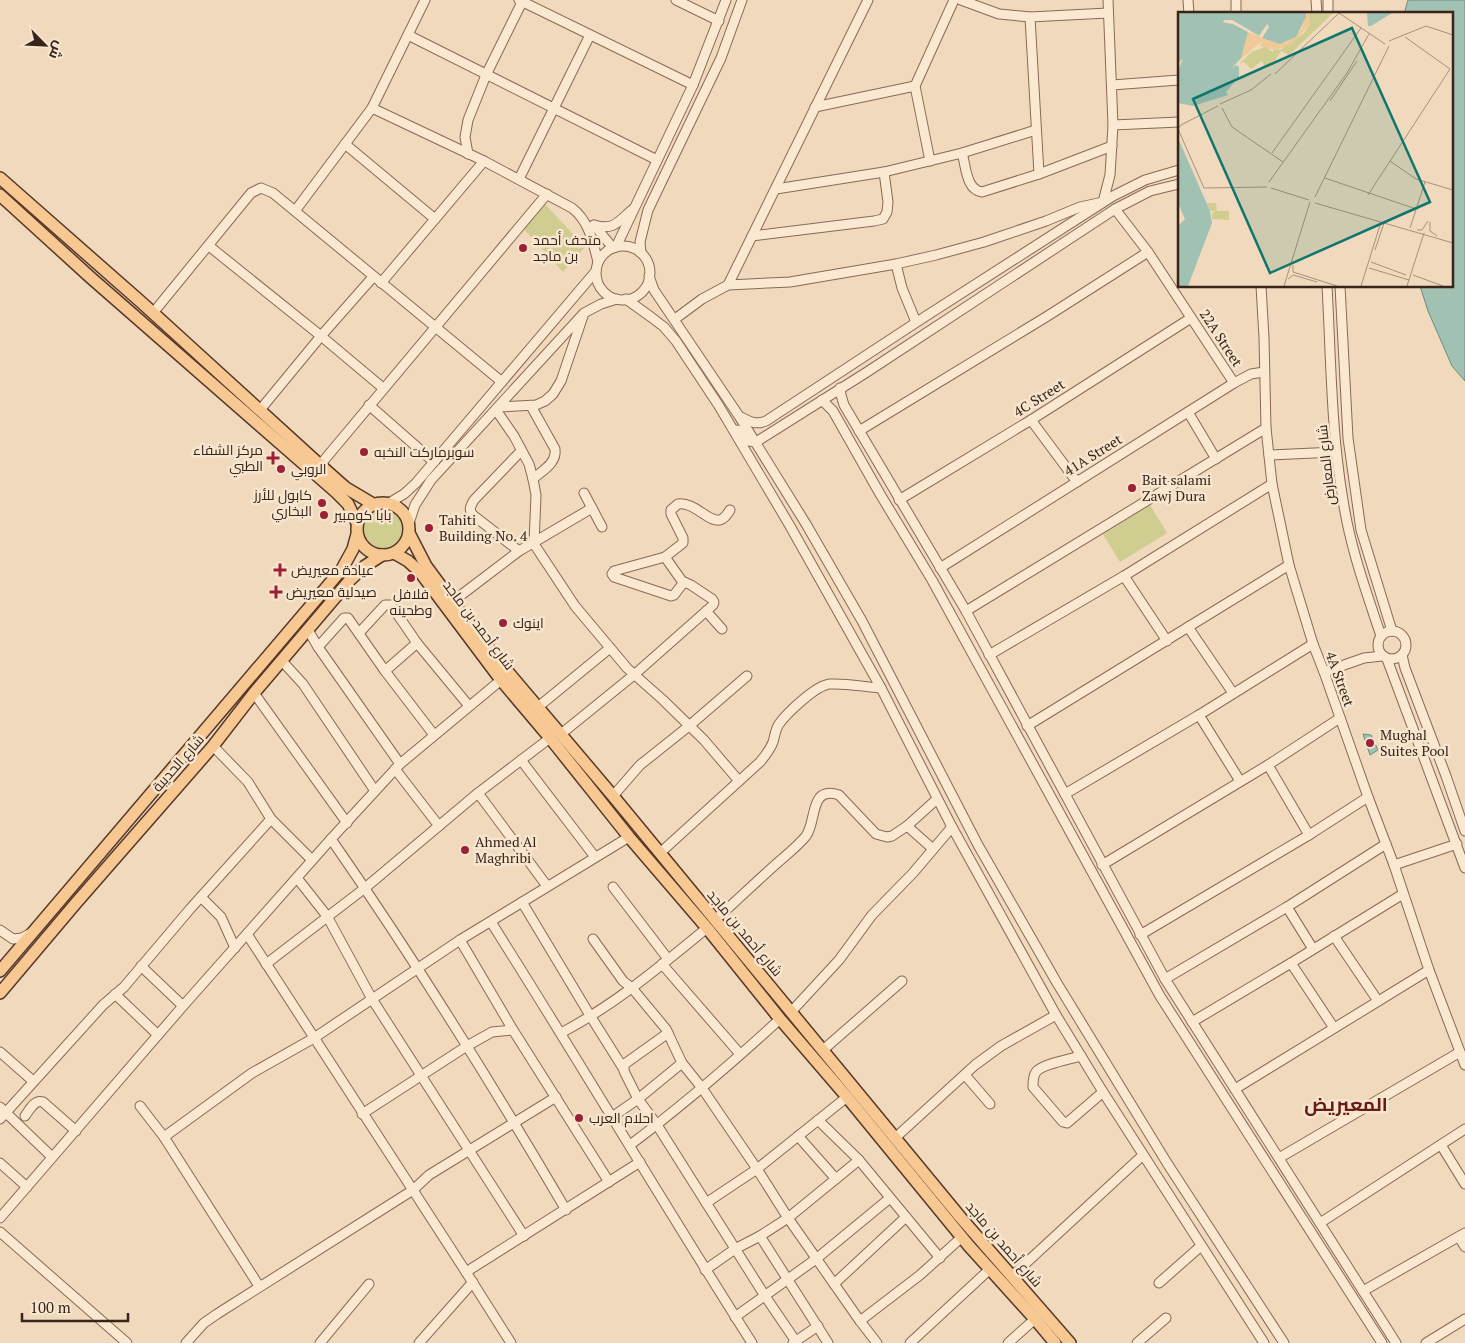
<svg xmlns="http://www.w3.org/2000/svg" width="1465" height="1343" font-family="'PT Serif',Cairo,serif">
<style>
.green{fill:#cfcd90}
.water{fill:#a1c1b3;stroke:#688f80}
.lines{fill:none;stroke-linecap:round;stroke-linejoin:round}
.minor-casing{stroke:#896955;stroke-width:11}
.major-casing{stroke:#56382a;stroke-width:14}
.minor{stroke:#fbe8d0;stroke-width:9}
.major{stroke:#f7c891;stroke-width:11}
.poi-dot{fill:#9c2135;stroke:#f7e5cd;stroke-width:2}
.labels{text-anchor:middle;stroke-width:5;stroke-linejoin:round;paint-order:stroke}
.poi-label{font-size:14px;fill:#37241b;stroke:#f7e5cd;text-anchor:start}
.street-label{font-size:14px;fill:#37241b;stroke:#f7e5cd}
.district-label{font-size:19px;font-weight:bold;fill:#671c17;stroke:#f7e5cd}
.inset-road{fill:none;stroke:#a6917c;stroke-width:1}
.view{fill:#0f766e;fill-opacity:0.15;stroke:#0f766e;stroke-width:2.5}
.inset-edge{fill:none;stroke:#37241b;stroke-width:2.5}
</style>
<rect width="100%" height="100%" fill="#f0d9bd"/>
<g class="green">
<path d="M544 203 585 247 563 272 522 227Z"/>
<path d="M1150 505 1167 533 1120 562 1103 534Z"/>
<circle cx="383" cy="529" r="20"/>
</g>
<g class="water">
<path d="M1408 0H1465V381L1452 366 1428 311 1420 286H1451V14H1404Z"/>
<path d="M1363 734 1371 735 1378 750 1370 755Z"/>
</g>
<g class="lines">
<defs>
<g id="minor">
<path d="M519 0 693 85"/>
<path d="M676 0 719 21"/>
<path d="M961 0 999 14 1030 17 1108 13"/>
<path d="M1188 0 1189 14"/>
<path d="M1236 0V14"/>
<path d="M1316 0 1317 14"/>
<path d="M1328 0V14"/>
<path d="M1030 17 1039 174"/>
<path d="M408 35 657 160"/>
<path d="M1112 85 1179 80"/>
<path d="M815 107 915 86"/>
<path d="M372 108 484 161 572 208C589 221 593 242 598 262"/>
<path d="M1113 125 1179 122"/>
<path d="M345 144 435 219"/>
<path d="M962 153C966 166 966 190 982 192L1039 174 1112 146"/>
<path d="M468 154 465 137 468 120 486 75 522 2"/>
<path d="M930 161 915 86 954 0"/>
<path d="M519 179 590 35"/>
<path d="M776 189 884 172 962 153 1036 130"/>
<path d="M1115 209 1148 252 1234 383"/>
<path d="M295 211 372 108 425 0"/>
<path d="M594 225C613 231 618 222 632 210"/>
<path d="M594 225 613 248"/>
<path d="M752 236 874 221 883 219 887 212 888 202 884 172"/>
<path d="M209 246 321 336 383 388"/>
<circle cx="623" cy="273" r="27"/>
<path d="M616 247 693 85 726 0"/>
<path d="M641 253 640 242 648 210 721 58 742 0"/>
<path d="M896 264 902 288 916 322"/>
<path d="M649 276 654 290 739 416 806 524 862 621 978 845 1057 983 1167 1163 1284 1343"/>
<path d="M381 283 484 161"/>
<path d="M728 285 868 0"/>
<path d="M1261 286 1264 338 1266 428 1272 484 1289 565 1313 644 1324 672 1368 797 1394 865 1429 970 1465 1065"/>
<path d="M1327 286C1331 357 1331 430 1343 500 1350 547 1366 591 1381 636"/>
<path d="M1340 286 1348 438 1361 530 1392 631"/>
<path d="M626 299 651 317 664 327 676 341 719 406 790 526 881 688 952 827 1056 1015 1103 1092 1264 1343"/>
<path d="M153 313 251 193 261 188 273 193 502 382"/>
<path d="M675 319 702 299 728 285 790 282 896 264 936 255 984 242 1046 221 1080 207 1103 202 1110 175 1113 125 1108 0"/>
<path d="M840 388 841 395 844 405 966 611 1165 979 1396 1343"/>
<path d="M822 400 833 411 880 494 932 580 1160 996 1382 1343"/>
<path d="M369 405 434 462"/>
<path d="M531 406 555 449C557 463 543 470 533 479"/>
<path d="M499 407 536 405 545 401 553 394 561 381 583 316"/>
<path d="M260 410 321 336 373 277"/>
<path d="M496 410 514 436 529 464 533 479 536 495 534 544 575 606 627 668 663 700 704 740 739 781"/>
<path d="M1188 412 1216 459"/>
<path d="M741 417C750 422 756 425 766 421L923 318 1113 196 1145 180 1179 170"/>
<path d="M1031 420 1077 482"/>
<path d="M738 430 748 441 756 442 867 372 1115 209 1150 191 1179 184"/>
<path d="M859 431 1046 317 1148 252"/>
<path d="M1269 455 1336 452"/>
<path d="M320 465 547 194"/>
<path d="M584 493 602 527"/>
<path d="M899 500 1031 420 1191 318"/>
<path d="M389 503 404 494 416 483 596 271"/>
<path d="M409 523 415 505 431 480 584 313 601 304 617 299"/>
<path d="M519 551 473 515C468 510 471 505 474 500L521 451"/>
<path d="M940 568 1234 383 1251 374 1264 372"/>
<path d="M1124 576 1167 641"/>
<path d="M684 582 674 595 671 596 614 577 612 574 614 571 665 557 683 543V538L671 514V510L678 504C695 501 711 526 722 519 726 517 728 513 730 510"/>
<path d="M452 602 519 551 592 508"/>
<path d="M706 611 722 629"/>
<path d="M966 611 1266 428"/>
<path d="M1188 627 1233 693"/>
<path d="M308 630 318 647 400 764"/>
<circle cx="1392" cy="645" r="14"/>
<path d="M359 633 385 605H391L417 643 469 706"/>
<path d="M318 647 344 618H348L385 671 434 735"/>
<path d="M989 655 1124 576 1272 484"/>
<path d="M1402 655 1405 668 1446 776 1465 831"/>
<path d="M1387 659 1465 868"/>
<path d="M282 661 303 684 375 791"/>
<path d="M385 671 417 643"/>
<path d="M1324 672 1364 658 1382 656"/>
<path d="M254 693 347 823"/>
<path d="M538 707 610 648"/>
<path d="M1199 715 1240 781"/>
<path d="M1027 726 1289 565"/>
<path d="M561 734 635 674 713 605 714 602 712 599 691 585 682 581 665 557"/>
<path d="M213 746 248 782 271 819 312 860"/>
<path d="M521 760 595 857"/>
<path d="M1268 765 1309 835"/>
<path d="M395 769 439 826"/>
<path d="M478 793 547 886"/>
<path d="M1065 794 1199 715 1313 644"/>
<path d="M613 796 640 765 689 726 747 676"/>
<path d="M907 826 933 849"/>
<path d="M331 839C415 960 492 1084 566 1210"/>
<path d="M660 853 760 762C765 756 770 750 773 742 775 736 775 730 779 724 787 713 816 685 830 684 846 683 865 687 881 688"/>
<path d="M1102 865 1268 765 1340 718"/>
<path d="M1394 865 1457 844"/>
<path d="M297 878 327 916 372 999 524 1236"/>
<path d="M613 887 668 959"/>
<path d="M201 897 221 917 235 948"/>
<path d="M522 902 591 1017 623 1068"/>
<path d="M1287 907 1313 949"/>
<path d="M715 920C735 902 755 883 775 865 785 856 797 847 806 836 817 821 809 785 839 795L876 834 887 837 892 836 907 826 937 799"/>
<path d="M491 922C579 1061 663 1203 752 1343"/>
<path d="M0 930 13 939 22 938 31 933"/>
<path d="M247 934 466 1272 511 1343"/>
<path d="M1140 935 1309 835 1368 797"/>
<path d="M1334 936 1378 1001"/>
<path d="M593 939 623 981 632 988 666 1029 682 1063 702 1088 757 1169 788 1218 860 1321 877 1343"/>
<path d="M460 940 513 1030 609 1182"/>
<path d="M1291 963 1334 1028"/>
<path d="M266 964 365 888 478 793 550 738"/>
<path d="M662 964 740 1054"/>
<path d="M141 966 183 1006"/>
<path d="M1165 979 1287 907 1386 844"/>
<path d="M115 994 158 1035"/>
<path d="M791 1012 839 960 872 915 913 873 952 827"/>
<path d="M1192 1022 1291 963 1403 894"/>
<path d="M561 1033C616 1004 659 967 707 928"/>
<path d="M668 1033 626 1063 624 1066V1071L638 1099 657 1125 765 1296 797 1343"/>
<path d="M823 1050 902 981"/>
<path d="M0 1052 33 1081"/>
<path d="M1081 1056C1071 1059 1042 1064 1036 1072 1033 1076 1033 1082 1033 1087L1063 1122 1067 1123 1103 1092"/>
<path d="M965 1075 990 1104"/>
<path d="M1235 1089 1429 970"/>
<path d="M140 1106 164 1137 259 1286"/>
<path d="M0 1107 52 1157"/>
<path d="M362 1114 467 1046 492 1032 513 1030"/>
<path d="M25 1116C30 1109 35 1099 43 1102L76 1131"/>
<path d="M612 1117 638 1099 682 1063"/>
<path d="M0 1119 103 1005 124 987 190 909 271 819"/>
<path d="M818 1120 859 1160 940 1258"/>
<path d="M798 1136 836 1179"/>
<path d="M164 1137 252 1073 314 1038 460 940 629 837"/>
<path d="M895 1138 975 1065 1001 1046 1056 1015"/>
<path d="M630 1145C682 1106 732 1063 780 1019"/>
<path d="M1441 1145 1465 1184"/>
<path d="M1279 1158 1460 1052"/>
<path d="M0 1163 27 1187"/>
<path d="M706 1203 757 1169 847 1097"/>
<path d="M0 1218 183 1006 331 839 400 764 501 680"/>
<path d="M1320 1223 1465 1129"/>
<path d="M0 1232 127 1343"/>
<path d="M760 1236 828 1343"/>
<path d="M1459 1237 1465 1247"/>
<path d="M705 1270 735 1249 760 1236 788 1218 859 1160"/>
<path d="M466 1272 640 1162"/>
<path d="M1012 1276 1143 1155"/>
<path d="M1159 1283 1201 1246"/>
<path d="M834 1284 906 1217"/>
<path d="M1363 1291 1465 1233"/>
<path d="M735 1317 816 1259 890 1198"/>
<path d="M860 1321 920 1275 962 1237"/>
<path d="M186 1343 204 1323 217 1314 413 1190 429 1175 556 1097"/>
<path d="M320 1343 369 1284"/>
<path d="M419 1343 473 1282"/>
<path d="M793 1343 818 1326"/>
<path d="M910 1343 990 1269"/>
<path d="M1008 1343 1035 1319"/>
<path d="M1137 1343 1166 1318"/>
<path d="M1426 1343 1465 1319"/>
</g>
<g id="major">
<path d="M0 178 141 302 320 465 346 488 373 504"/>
<path d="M0 195 90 277 336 492 348 504 357 523"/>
<circle cx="383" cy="529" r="26"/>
<path d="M409 533 426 566 460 612 502 665 613 796 961 1218 1070 1343"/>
<path d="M394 553 408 561 420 572 501 680 550 738 629 837 707 928 780 1019 847 1097 969 1246 1035 1319 1055 1343"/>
<path d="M0 971 342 569 353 549 357 534"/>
<path d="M0 993 76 903 213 746 254 693 350 580 365 566 382 555"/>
</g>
</defs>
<use href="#minor" class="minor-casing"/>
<use href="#major" class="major-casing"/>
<use href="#minor" class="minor"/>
<use href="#major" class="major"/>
</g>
<g class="poi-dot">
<circle cx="523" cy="248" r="5"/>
<circle cx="364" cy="452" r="5"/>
<path d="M270.5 450.5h5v5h5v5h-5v5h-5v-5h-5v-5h5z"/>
<circle cx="281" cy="469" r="5"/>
<circle cx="1132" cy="488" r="5"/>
<circle cx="322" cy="503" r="5"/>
<circle cx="324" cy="515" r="5"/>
<circle cx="429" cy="528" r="5"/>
<path d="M277.5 562.5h5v5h5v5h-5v5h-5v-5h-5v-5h5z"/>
<circle cx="411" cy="578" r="5"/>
<path d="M273.5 584.5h5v5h5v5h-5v5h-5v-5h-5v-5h5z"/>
<circle cx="503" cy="623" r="5"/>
<circle cx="1370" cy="743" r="5"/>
<circle cx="465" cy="850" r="5"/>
<circle cx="579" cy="1118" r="5"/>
</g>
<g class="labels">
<g class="poi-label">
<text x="533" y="245">متحف أحمد<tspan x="533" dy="16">بن ماجد</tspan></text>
<text x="263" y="455" text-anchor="end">مركز الشفاء<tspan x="263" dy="16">الطبي</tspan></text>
<text x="374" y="457">سوبرماركت النخبه</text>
<text x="291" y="474">الروبي</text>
<text x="1142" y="485">Bait salami<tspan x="1142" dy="16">Zawj Dura</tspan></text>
<text x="312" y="500" text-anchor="end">كابول للأرز<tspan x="312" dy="16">البخاري</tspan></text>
<text x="334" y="520">بابا كومبير</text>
<text x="439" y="525">Tahiti<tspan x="439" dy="16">Building No. 4</tspan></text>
<text x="291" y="575">عيادة معيريض</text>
<text x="286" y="597">صيدلية معيريض</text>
<text x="411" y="599" text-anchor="middle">فلافل<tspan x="411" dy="16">وطحينه</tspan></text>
<text x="513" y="628">اينوك</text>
<text x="1380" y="740">Mughal<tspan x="1380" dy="16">Suites Pool</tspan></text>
<text x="475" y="847">Ahmed Al<tspan x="475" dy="16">Maghribi</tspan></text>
<text x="589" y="1123">احلام العرب</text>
</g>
<g class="street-label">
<text transform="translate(1221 338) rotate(57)" y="5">22A Street</text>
<text transform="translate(1039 398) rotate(-32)" y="5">4C Street</text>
<text transform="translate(1093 455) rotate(-32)" y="5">41A Street</text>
<text transform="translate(1326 465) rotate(-96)" y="5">شارع المعارض</text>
<text transform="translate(479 625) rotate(53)" y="5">شارع أحمد بن ماجد</text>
<text transform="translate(1340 679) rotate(70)" y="5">4A Street</text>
<text transform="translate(178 763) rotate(-49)" y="5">شارع الحديبة</text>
<text transform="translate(745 933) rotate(50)" y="5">شارع أحمد بن ماجد</text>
<text transform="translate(1004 1244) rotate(49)" y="5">شارع أحمد بن ماجد</text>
</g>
<g class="district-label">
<text x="1346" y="1111">المعيريض</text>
</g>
</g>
<g transform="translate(1178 12)">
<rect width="275" height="275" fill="#f0d9bd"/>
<path d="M130 1H155L111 43 103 39 97 49 86 54 84 49 73 57 66 50 61 52 74 40 87 35 95 40 96 37 102 38 126 21 132 12ZM29 191H38L39 199H51V208L34 207V201L38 199H32Z" fill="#cfcd90"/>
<path d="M128 1H130L132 12 113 32 101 37H90L82 34 84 29 62 48 70 20 108 31 124 17Z" fill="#efca98"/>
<path d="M0 1H128V5L118 25 102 32 84 26 91 12 81 24 54 8 45 10 55 12 70 20 63 46 53 57 58 53 61 55V65L48 80 50 83 15 94 0 91V58L5 47 0 51ZM189 1H214L193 14H190ZM0 126 32 199 34 211 10 274H0V214L7 207 0 191Z" fill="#a1c1b3"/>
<path d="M46 8H54L81 24 89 12 91 15 84 26 55 12 45 10Z" fill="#f0d9bd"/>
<path class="inset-road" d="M161 1 207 32M211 29 248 14 275 23M97 62 161 1M152 89 179 49M42 92 73 78 93 62M40 94 3 113 0 117 26 176 89 175M44 96 54 115 105 150M94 141 183 16M212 149 238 167 275 178M147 166 238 197M91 170 169 61 191 22M93 176 131 188M190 183 272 57 227 25M137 185 211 34M137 191 275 231M252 210V219L259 224M232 216 247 170M239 218H244L250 209M197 238 206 211M193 250 228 263M115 253V260L159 274M191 256 231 268M235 263 265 274M110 267 115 263 139 270M106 274 132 190M183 274 203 210M229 274 246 221"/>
<path class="view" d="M174 16 252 190 92 261 15 87Z"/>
<rect width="275" height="275" class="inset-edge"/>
</g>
<g transform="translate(45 45) rotate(114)" stroke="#f7e5cd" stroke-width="4" paint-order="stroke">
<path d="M0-4L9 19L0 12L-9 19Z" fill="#37241b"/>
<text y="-8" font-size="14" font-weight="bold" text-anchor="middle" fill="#37241b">ش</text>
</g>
<path d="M22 1313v8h106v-8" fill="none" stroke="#37241b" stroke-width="2.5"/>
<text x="30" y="1313" font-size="15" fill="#37241b" stroke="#f7e5cd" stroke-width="4" paint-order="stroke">100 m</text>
</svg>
